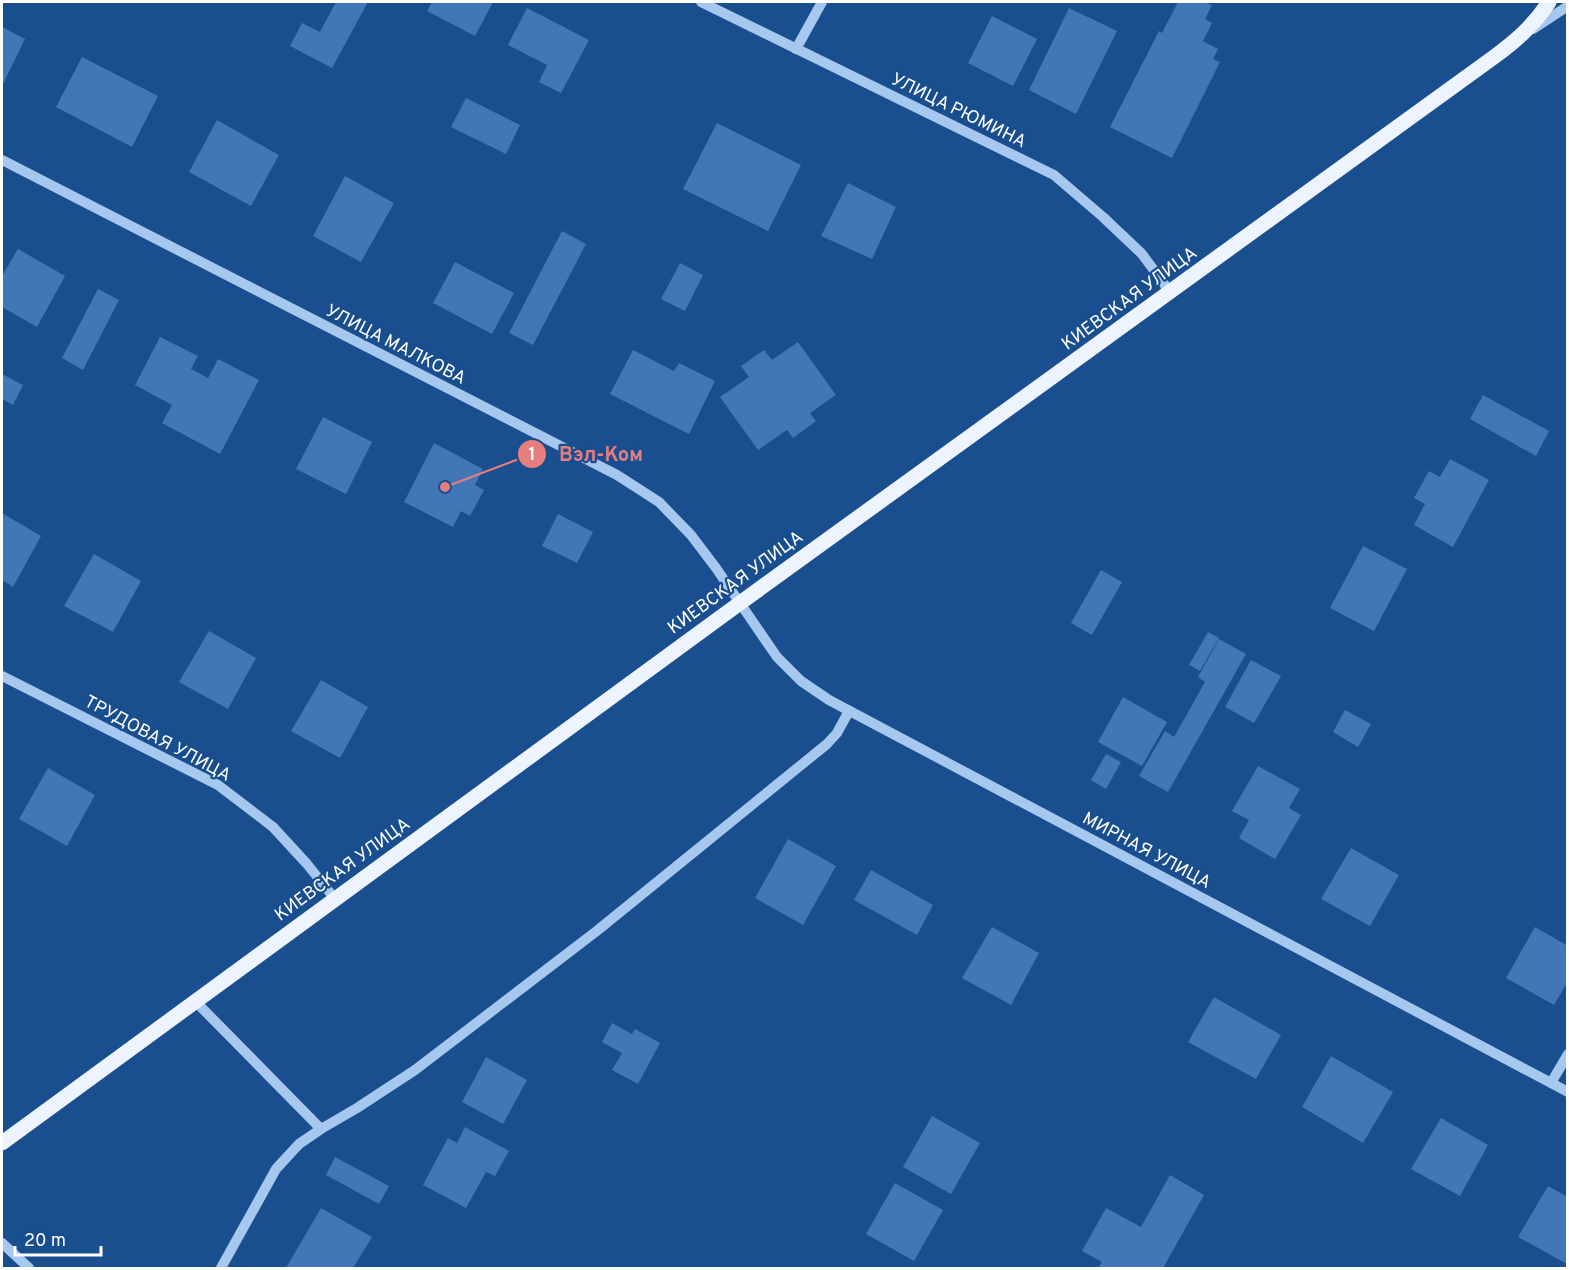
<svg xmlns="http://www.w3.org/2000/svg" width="1569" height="1270" font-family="Overpass,sans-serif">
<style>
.building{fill:#4177b7}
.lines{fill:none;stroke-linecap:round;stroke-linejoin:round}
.minor{stroke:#a6c8ef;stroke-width:10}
.major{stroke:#edf4ff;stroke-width:15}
.labels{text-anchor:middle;stroke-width:4.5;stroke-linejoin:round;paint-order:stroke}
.street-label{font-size:18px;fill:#fff;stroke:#194e8f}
.leader{fill:none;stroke:#e67e7e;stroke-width:2}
.callout-dot{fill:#e67e7e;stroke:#194e8f;stroke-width:2}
.mark-label{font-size:18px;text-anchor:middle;font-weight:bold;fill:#fff}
.callout-label{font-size:20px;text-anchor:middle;font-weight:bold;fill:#e67e7e;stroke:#194e8f;stroke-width:4.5;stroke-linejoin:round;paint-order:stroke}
</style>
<rect width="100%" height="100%" fill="#194e8f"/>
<g class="building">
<path d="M336 2H368L332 68 290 46 302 23 320 32Z"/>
<path d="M432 2H493L475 36 427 11Z"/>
<path d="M1178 2H1204L1212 5 1205 19 1212 23 1203 41 1218 49 1213 59 1220 62 1172 158 1110 127 1159 31 1162 33Z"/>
<path d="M527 8 589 40 561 93 539 82 547 65 508 45Z"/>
<path d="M1069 8 1117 31 1076 114 1029 90Z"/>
<path d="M992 16 1037 39 1013 86 968 63Z"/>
<path d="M2 27 25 39 2 86Z"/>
<path d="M82 57 158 96 132 147 56 107Z"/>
<path d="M466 98 520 125 506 154 451 127Z"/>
<path d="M217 120 279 155 251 206 189 172Z"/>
<path d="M717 123 801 165 768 231 683 189Z"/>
<path d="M345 176 394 203 361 262 313 236Z"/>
<path d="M848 183 896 207 872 259 821 236Z"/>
<path d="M562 231 586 244 533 345 509 333Z"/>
<path d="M18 249 65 276 37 327 2 307V276Z"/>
<path d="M455 262 514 293 492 334 433 303Z"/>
<path d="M680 263 703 275 685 311 661 299Z"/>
<path d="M98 289 119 300 83 370 62 358Z"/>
<path d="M160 337 198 356 191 369 208 378 218 359 259 380 220 454 162 423 172 405 135 385Z"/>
<path d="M798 342 836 395 810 413 816 421 793 438 787 430 758 450 720 397 749 377 741 366 764 350 772 360Z"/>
<path d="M633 350 674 371 679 363 715 381 689 434 610 394Z"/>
<path d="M2 374 23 385 13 405 2 399Z"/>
<path d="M1483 395 1549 431 1536 456 1470 419Z"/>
<path d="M323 417 372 442 346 494 296 469Z"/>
<path d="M434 443 483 469 475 485 484 490 470 516 461 511 453 527 404 502Z"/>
<path d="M1450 459 1489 480 1453 547 1414 525 1425 504 1414 498 1429 471 1440 477Z"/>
<path d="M2 513 41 536 13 587 2 580Z"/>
<path d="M558 514 593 532 577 563 542 546Z"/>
<path d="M1363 546 1407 569 1374 631 1330 608Z"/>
<path d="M94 554 141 581 113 632 64 606Z"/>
<path d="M1101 570 1122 582 1092 635 1071 623Z"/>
<path d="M209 631 256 658 228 709 179 682Z"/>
<path d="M1208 632 1219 638 1200 671 1189 665Z"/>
<path d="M1219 639 1246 654 1168 792 1139 776 1165 731 1174 737 1205 682 1198 677Z"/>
<path d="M1251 660 1281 676 1254 723 1225 707Z"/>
<path d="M321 680 368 707 340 758 291 731Z"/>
<path d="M1123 697 1167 722 1142 766 1098 742Z"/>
<path d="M1345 710 1371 724 1358 747 1333 732Z"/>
<path d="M1106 754 1121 762 1106 789 1091 780Z"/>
<path d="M1258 766 1300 789 1289 808 1301 815 1275 859 1239 838 1249 820 1232 811Z"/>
<path d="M48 768 95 795 67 846 19 819Z"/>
<path d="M788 839 836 866 803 925 755 898Z"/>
<path d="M1351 848 1399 875 1370 926 1321 899Z"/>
<path d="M871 870 933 905 917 935 854 900Z"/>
<path d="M992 927 1039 953 1011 1005 962 978Z"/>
<path d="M1535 927 1568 946V981L1554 1005 1506 978Z"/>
<path d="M1214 997 1281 1035 1256 1079 1188 1042Z"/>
<path d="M612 1023 632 1034 635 1029 660 1043 638 1084 612 1070 622 1053 602 1042Z"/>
<path d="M1331 1056 1393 1092 1363 1143 1302 1107Z"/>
<path d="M486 1057 527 1080 503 1124 462 1102Z"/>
<path d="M932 1116 980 1143 951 1194 903 1167Z"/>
<path d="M1441 1118 1488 1145 1460 1196 1411 1169Z"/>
<path d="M465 1127 509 1151 495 1176 486 1172 466 1208 423 1185 448 1138 457 1143Z"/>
<path d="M335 1157 389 1186 379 1204 326 1175Z"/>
<path d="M1170 1175 1204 1195 1163 1268H1098L1102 1262 1082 1251 1106 1208 1141 1227Z"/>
<path d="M895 1183 943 1210 914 1261 866 1234Z"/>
<path d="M1548 1186 1568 1197 1567 1264 1518 1237Z"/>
<path d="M321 1208 372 1237 353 1268H286Z"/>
</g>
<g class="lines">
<g class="minor">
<path d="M701 2 1054 175 1103 217 1142 254 1170 292"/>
<path d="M1533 29 1568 6"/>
<path d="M796 49 822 2"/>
<path d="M2 160 617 475 659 502 691 535 716 568 777 657 801 681 829 700 1568 1092"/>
<path d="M2 676 218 785 273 827 307 864 335 899"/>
<path d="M195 1001 321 1129"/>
<path d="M1551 1083 1568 1054"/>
<path d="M2 1243 29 1268"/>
<path d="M221 1268 276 1169 299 1144 321 1129 357 1108 415 1070 598 930 827 744 837 733 849 711"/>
</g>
<path class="major" d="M2 1143 740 603 1494 57C1517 40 1533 26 1549 2"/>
</g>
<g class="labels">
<g class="street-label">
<text transform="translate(959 110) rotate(26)" y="6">УЛИЦА РЮМИНА</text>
<text transform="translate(1129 298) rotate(-36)" y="6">КИЕВСКАЯ УЛИЦА</text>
<text transform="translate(396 344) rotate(27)" y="6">УЛИЦА МАЛКОВА</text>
<text transform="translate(735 582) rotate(-36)" y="6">КИЕВСКАЯ УЛИЦА</text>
<text transform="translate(158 738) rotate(28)" y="6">ТРУДОВАЯ УЛИЦА</text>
<text transform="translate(1147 850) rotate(28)" y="6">МИРНАЯ УЛИЦА</text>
<text transform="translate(342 869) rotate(-36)" y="6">КИЕВСКАЯ УЛИЦА</text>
</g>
</g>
<path class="leader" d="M445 487L532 454"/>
<g class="callout-dot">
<circle cx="445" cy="487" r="6"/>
<circle cx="532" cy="454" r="15"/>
</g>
<g class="mark-label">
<text x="532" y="460">1</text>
</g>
<g class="callout-label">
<text x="601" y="461">Вэл-Ком</text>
</g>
<rect width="1569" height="1270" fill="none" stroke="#ffffff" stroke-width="6"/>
<path d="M15 1246v9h86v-9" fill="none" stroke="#ffffff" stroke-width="3"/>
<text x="24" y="1246" font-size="18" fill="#ffffff" stroke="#194e8f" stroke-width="4.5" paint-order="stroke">20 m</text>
</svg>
